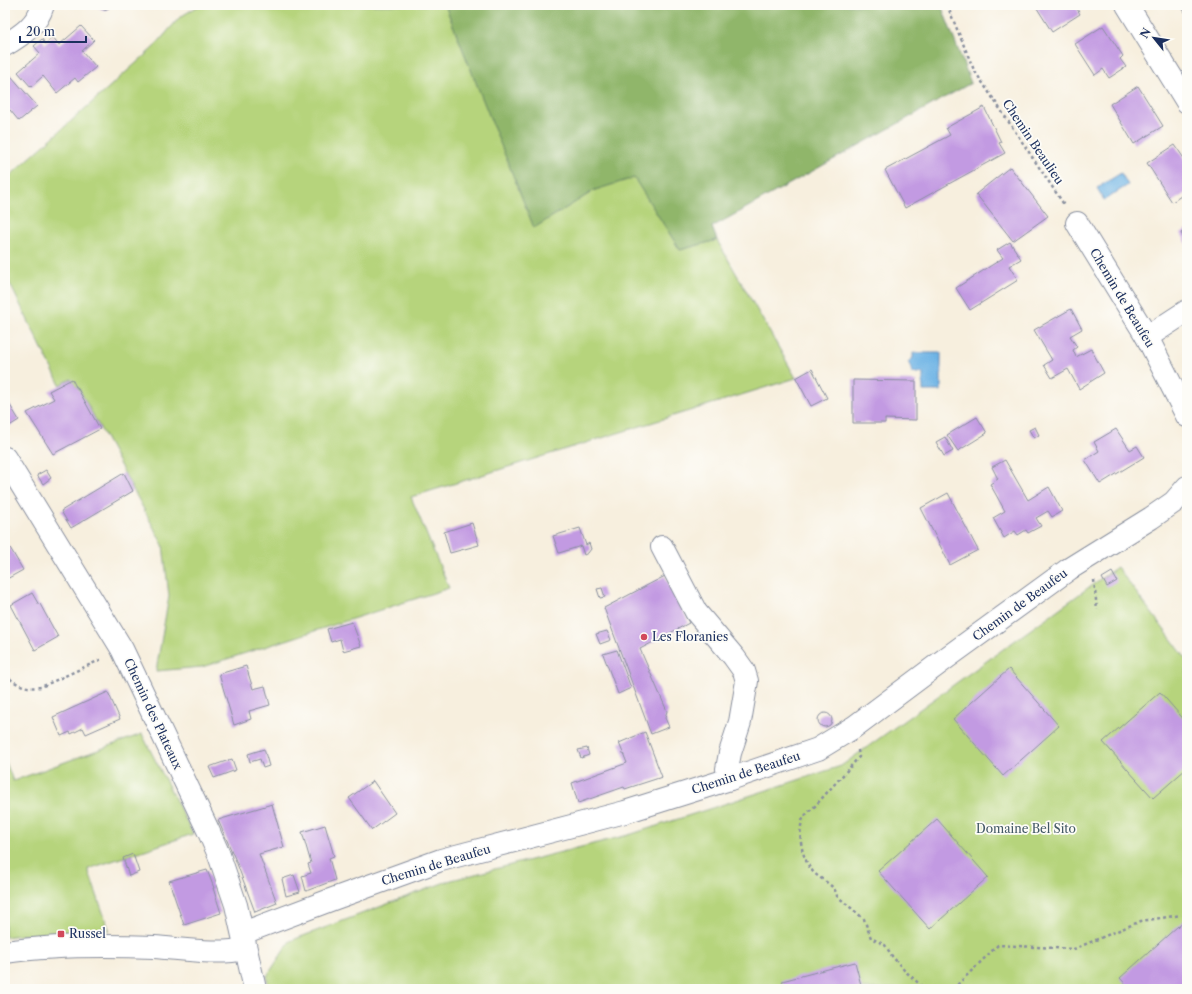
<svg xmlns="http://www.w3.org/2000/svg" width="1192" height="994" font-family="'Libre Caslon Text',serif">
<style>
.green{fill:#b6d47b;stroke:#68826c}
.forest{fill:#90b66b;stroke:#567264}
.water{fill:#6eb4e5;stroke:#4472a2}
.building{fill:#c29ae2}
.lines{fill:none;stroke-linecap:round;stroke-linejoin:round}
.minor-casing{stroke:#898f9e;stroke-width:24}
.path{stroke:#898f9e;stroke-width:2.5;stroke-dasharray:3 3;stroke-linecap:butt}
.minor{stroke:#fff;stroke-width:22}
.poi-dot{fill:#d1495b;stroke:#fdfcf7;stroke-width:1.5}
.labels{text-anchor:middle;stroke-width:3.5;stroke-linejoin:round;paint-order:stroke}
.street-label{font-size:12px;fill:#1b2f5e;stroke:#fdfcf7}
.poi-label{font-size:12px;fill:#1b2f5e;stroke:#fdfcf7;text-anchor:start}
.park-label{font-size:12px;fill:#425865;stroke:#fdfcf7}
</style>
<rect width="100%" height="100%" fill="#fdfcf7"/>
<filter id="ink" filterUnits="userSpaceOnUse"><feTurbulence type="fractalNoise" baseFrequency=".025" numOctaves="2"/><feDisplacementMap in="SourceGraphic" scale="8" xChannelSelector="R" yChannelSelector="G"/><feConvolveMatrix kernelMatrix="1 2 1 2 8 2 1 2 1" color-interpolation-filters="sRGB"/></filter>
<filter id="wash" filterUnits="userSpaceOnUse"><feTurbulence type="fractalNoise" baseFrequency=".012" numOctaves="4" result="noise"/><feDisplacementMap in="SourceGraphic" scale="16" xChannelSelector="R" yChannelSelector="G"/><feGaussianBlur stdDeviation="0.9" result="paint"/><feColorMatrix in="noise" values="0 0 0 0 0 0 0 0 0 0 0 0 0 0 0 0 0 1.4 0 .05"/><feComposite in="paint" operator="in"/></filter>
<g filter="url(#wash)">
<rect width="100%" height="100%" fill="#f7efde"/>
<g class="green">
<path d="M200 5H445L535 227 595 190 634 177 680 250 717 240 796 378 411 497 449 588 202 667 156 671 169 596 163 545 78 387H76L71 379 60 385 5 274V180L153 48 180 17Z"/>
<path d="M1117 567 1187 660V989H268L267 976 290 941 448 881 632 834 841 766Z"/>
<path d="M142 734 193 834 88 869 109 930 22 935 5 937V760L13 781Z"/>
</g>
<path class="forest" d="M445 5H941L971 83 712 227 717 240 680 250 634 178 595 190 534 228Z"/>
<g class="water">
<path d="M1121 173 1128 185 1104 200 1097 188Z"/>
<path d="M913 353H941V391H923V373H912V368L908 362 913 358Z"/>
</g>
<g id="blocks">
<g class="building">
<path d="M92 5H110L109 8 104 10Z"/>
<path d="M1035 5H1075L1080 14 1052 32Z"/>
<path d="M1180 5H1187V15Z"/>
<path d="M81 26 94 40 82 51 96 67 78 82 75 78 57 93 43 76 31 87 18 72 40 53 34 46 42 39 45 44 53 37 59 45Z"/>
<path d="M1103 26 1123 56 1120 59 1126 67 1109 78 1103 69 1095 75 1075 44Z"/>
<path d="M5 69 37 106 19 121 10 110 5 114Z"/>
<path d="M1138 86 1163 126 1134 144 1110 104Z"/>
<path d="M984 107 1001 142 999 143 1005 153 905 208 885 170 950 135 946 128Z"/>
<path d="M1175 145 1187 163V192L1172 202 1147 163Z"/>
<path d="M1010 167 1048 216 1013 241 976 194Z"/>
<path d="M1187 229V244L1181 233Z"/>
<path d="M1010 242 1021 259 1009 266 1018 280 970 310 956 288 1003 258 997 250Z"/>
<path d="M1071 309 1082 329 1070 336 1077 347 1073 350 1076 357 1091 349 1104 373 1079 389 1068 369 1052 378 1044 365 1052 360 1034 330Z"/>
<path d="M812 369 827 398 811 406 796 378Z"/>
<path d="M72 379 76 387H77L100 429 53 454 27 413 54 399 49 391Z"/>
<path d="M853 380 916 381V420L885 419V423H853Z"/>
<path d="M5 397 19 420 6 428 5 427Z"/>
<path d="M977 417 987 433 958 451 947 435Z"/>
<path d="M1035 427 1039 435 1034 438 1029 430Z"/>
<path d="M1116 429 1130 450 1137 446 1144 457 1100 484 1085 460 1099 451 1094 442Z"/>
<path d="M945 437 953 451 944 456 936 442Z"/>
<path d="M1005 460 1028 500 1049 487 1062 511 1052 517 1048 511 1036 518 1041 526 1028 533 1026 530 1018 535 1015 531 1004 538 993 518 1005 511 990 484 998 479 992 467Z"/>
<path d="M46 470 51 478 43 484 37 475Z"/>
<path d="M124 473 133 491 71 528 61 511Z"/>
<path d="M948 493 978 550 950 565 921 508Z"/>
<path d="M472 523 479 545 450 553 444 532Z"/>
<path d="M580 528 586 545 589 543 591 549 588 553 584 555 581 546 559 553 553 536Z"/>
<path d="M9 546 23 570 5 580V548Z"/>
<path d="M1112 572 1117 581 1107 587 1102 578Z"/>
<path d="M665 576 689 623 640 649 667 711 665 718 669 727 651 734 604 608Z"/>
<path d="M602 588 605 597 600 598 597 589Z"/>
<path d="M32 593 39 605 40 604 58 637 35 650 11 605Z"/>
<path d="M352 622 361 646 343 651 340 639 331 642 327 629Z"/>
<path d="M607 631 611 640 600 644 596 634Z"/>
<path d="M617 650 631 688 618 694 603 654Z"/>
<path d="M246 666 253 689 265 686 270 705 249 711 251 719 234 725 219 674Z"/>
<path d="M1009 669 1059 726 1003 776 953 719Z"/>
<path d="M108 692 120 719 86 734 83 728 71 734 70 732 61 736 53 717Z"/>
<path d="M1160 692 1187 723V768L1153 798 1103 742Z"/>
<circle cx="825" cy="720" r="7"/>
<path d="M645 732 662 777 625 789 624 787 578 803 572 783 627 763 619 743Z"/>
<path d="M587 748 589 755 581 758 578 750Z"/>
<path d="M264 749 269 766 263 768 260 759 250 762 248 754Z"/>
<path d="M232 759 236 770 214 778 209 767Z"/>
<path d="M373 781 395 813 372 830 349 798Z"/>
<path d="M272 804 284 847 259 854 277 903 255 912 236 861 218 820Z"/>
<path d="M937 819 988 877 930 929 878 871Z"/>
<path d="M325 825 334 856 329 858 335 880 306 891 302 876 311 873 308 864 311 863 302 832Z"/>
<path d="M133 854 139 872 129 876 123 858Z"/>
<path d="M207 870 214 888H213L221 913 184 925 169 881Z"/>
<path d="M294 875 300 892 286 896 282 879Z"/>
<path d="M1187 918V989H1130L1120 978Z"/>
<path d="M855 962 862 989H784L782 981Z"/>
<path d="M152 985 153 989H129V988Z"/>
</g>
</g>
</g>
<g filter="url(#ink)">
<use href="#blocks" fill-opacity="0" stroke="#898f9e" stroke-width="1"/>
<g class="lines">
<defs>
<g id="minor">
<path d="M1127 5 1187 102"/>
<path d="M5 45C22 35 37 25 43 5"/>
<path d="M1077 223 1147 337 1187 416"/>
<path d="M1147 337 1187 311"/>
<path d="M5 458 122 649 208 830 219 855 236 905 255 989"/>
<path d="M662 547 696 612 734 657 744 671 747 681 740 722 730 753 727 769 730 779"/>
<path d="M243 933 333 899 441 860 625 812 730 779 818 749 854 727 945 659 1069 569 1151 518 1174 502 1187 487"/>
<path d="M5 952C54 945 105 945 154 947 183 949 217 955 245 949"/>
</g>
</defs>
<use href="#minor" class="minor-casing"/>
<g class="path">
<path d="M947 5 974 70 1065 206"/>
<path d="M1094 580 1097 610"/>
<path d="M5 675C17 685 26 689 41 687L102 659"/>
<path d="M858 750 859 757C845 773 830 789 816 805 812 809 804 815 802 821 798 836 802 856 810 868 818 880 835 883 837 896L864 919 871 938 885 945 892 956 904 970 925 989"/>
<path d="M953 989 998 945 1074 949 1141 921 1181 915"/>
</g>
<use href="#minor" class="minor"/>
</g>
</g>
<g class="poi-dot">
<circle cx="644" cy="637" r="4"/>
<rect x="57" y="930" width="8" height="8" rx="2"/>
</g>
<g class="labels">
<g class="street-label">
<text transform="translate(1033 142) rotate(56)" y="4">Chemin Beaulieu</text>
<text transform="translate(1122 298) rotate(59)" y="4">Chemin de Beaufeu</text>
<text transform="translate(1020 605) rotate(-36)" y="4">Chemin de Beaufeu</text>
<text transform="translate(153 714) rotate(65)" y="4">Chemin des Plateaux</text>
<text transform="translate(746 773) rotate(-18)" y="4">Chemin de Beaufeu</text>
<text transform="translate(436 865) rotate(-17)" y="4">Chemin de Beaufeu</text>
</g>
<g class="poi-label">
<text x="652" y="641">Les Floranies</text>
<text x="69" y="938">Russel</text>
</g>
<g class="park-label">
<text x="1026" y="833">Domaine Bel Sito</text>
</g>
</g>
<rect width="1192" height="994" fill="none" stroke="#fdfcf7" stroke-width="20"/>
<g transform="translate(1154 38) rotate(300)" stroke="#fdfcf7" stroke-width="3" paint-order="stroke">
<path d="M0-3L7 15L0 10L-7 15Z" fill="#1b2f5e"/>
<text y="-6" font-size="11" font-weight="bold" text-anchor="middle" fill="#1b2f5e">N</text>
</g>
<path d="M20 36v6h66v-6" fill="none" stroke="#1b2f5e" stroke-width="2"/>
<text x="26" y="36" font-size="12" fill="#1b2f5e" stroke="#fdfcf7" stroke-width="3" paint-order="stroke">20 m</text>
</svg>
